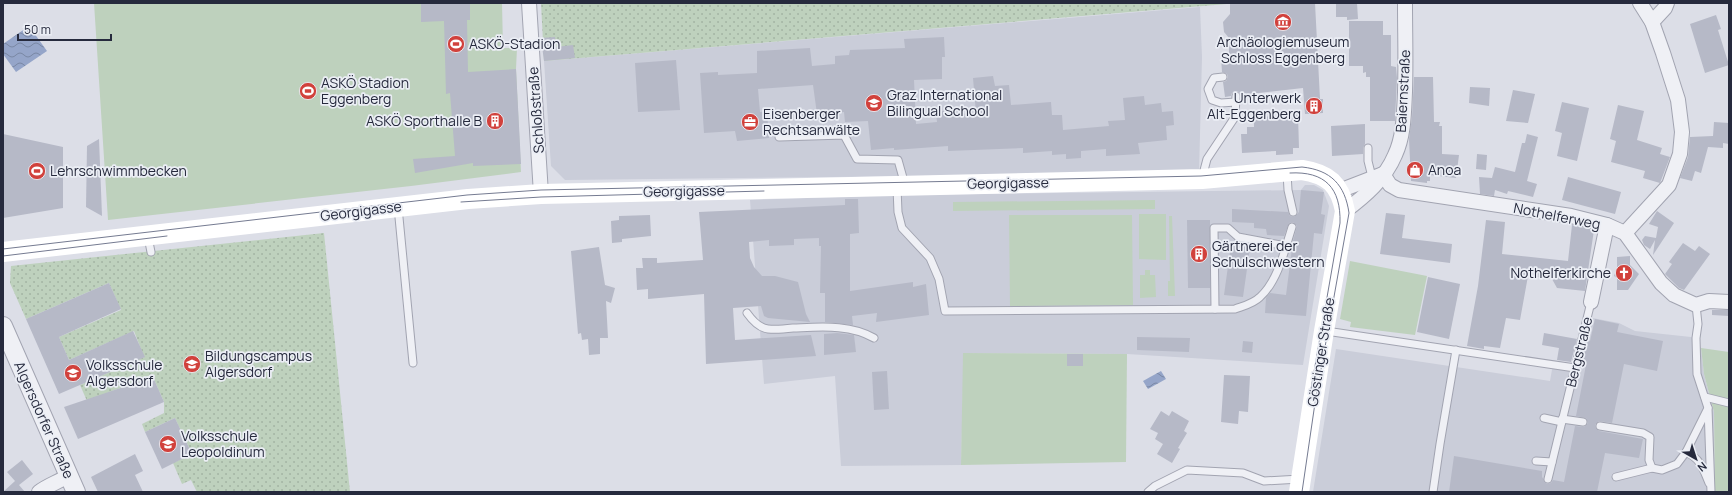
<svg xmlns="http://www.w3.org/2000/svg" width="1732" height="495" font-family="Manrope,sans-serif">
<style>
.built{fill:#cacdd9}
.grass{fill:#bed1bd}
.park{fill:url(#park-dots)}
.water{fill:url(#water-waves)}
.building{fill:#b6b9c7}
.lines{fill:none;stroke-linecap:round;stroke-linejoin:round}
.service-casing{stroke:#a2a4b1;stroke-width:9}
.minor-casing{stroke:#a2a4b1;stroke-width:16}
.tertiary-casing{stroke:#a2a4b1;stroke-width:20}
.service{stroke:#eff0f5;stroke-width:7}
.minor{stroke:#eff0f5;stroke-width:14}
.tertiary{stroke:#eff0f5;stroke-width:18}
.secondary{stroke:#fff;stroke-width:20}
.tram{stroke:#757b91;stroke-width:1}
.labels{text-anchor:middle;stroke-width:3.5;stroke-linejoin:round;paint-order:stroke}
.poi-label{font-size:14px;fill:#262a3d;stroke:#ebeef5;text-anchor:start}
.street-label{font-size:14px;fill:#262a3d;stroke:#ebeef5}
</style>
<defs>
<pattern id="park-dots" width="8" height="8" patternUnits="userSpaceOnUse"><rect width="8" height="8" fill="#bed1bd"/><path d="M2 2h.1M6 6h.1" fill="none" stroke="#a3b4a3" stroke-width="1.8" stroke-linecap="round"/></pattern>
<pattern id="water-waves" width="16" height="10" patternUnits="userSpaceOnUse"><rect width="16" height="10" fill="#95a5c9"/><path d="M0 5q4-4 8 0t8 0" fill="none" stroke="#7987a4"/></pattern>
</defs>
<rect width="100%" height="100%" fill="#dcdee7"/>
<g class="built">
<path d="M1200 7 1202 57 1199 173 565 180 551 166 544 61Z"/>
<path d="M1305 185H1314L1323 190 1329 206 1303 365 1127 354 964 353 961 465 841 466 835 376 764 384 750 200 900 195 1301 190Z"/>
<path d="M1587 317 1619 323 1635 331 1691 337 1696 341 1701 348 1704 374 1714 412 1715 492H1313L1336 349 1550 381 1553 364 1575 367Z"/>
</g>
<g class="grass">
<path d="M94 3H502L503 48H517L516 69 521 172 411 186 108 220Z"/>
<path d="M1155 200V209L953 211V202Z"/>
<path d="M1139 214H1166V260L1139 259Z"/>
<path d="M1009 215H1132L1133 305 1010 306Z"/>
<path d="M1169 216H1172L1175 296H1168V281H1170Z"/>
<path d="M1350 261 1427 276 1415 335 1350 327 1351 322 1340 319Z"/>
<path d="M1145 270H1150V275H1155L1156 297 1140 298V275H1145Z"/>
<path d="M1701 348 1729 352V492H1715L1714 412 1704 374Z"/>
<path d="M963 353 1127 354 1126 462 961 465Z"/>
</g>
<g class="park">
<path d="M541 3H1239L544 61Z"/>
<path d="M324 233 350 492H197L191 480 182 484 173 463 192 454 175 418 145 432 142 424 164 413V402L153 377 112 391 87 401 80 385 144 357 134 331 69 360 59 337 121 310 109 283 26 319 10 283 11 266Z"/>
</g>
<g class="water">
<path d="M29 26 47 51 16 72 3 54V44Z"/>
<path d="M1161 371 1166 379 1148 389 1143 381Z"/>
</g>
<g class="building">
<path d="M421 3H470V20H467L468 72 516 69 521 164 473 166V163L415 173 413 159 455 156 450 93 446 94 444 21 421 22Z"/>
<path d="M1230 3H1315L1320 99H1323V113L1305 114 1303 88 1241 95 1239 92 1236 91 1232 93 1231 96 1225 97 1223 82 1226 81 1228 77 1227 74 1222 72 1221 57 1229 56V38L1224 32 1223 22 1230 14Z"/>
<path d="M1336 3H1357L1358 19 1347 20V17H1336Z"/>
<path d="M1716 15 1721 29 1718 30 1729 65 1705 73 1690 24Z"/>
<path d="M1349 21H1383V35H1391V66L1396 67 1397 78 1395 121H1370V77H1366V72L1363 73V66H1349Z"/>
<path d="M555 37 556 47 573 45 575 58 544 61 541 38Z"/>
<path d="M944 37 945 57H942V79L914 80 916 124 937 122 936 112 949 110V114L976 113 973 78 993 76 995 86 1009 85 1011 105 1051 102 1052 115H1062L1063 130 1109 126 1108 121 1125 120 1123 98 1144 96 1145 105 1161 103 1162 112 1173 111 1174 125 1166 126 1167 140 1138 143 1140 154 1106 156V149L1081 151V158L1066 159V154L1052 155V151L1023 153V148L948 151V146L894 150V148L871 150 868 121 845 122 844 112 817 114 813 85 758 89 760 112 767 111 769 138 737 141 735 131 704 133 700 73 718 72V75L757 73V51L810 48 812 66 835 64V56L849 55 850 50 905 48 904 39Z"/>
<path d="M676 60 680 110 638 112 635 63Z"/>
<path d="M1414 77H1433L1434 122H1440L1439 126H1442V154L1459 155 1456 178 1430 175V181H1427V183L1411 181 1409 139 1412 117Z"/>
<path d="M1470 87 1490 88 1489 106 1469 103Z"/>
<path d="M1513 90 1535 94 1528 123 1506 121Z"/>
<path d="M1562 102 1589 108 1577 161 1557 156 1562 133 1555 131Z"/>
<path d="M1618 105 1644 111 1637 140 1662 148 1660 154 1670 157 1660 183 1643 178 1645 171 1611 162 1616 141 1610 139Z"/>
<path d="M1298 115 1299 148H1293V154L1276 155V151L1242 153 1241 134H1247V127H1254V117Z"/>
<path d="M1714 122 1729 123V144L1723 143V148L1708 147 1701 173 1695 171 1692 181 1680 178 1688 157 1690 137 1713 136Z"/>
<path d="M1365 124V144L1363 148V154L1332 156 1331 126Z"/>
<path d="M3 134 63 147V208L3 218Z"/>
<path d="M1527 134 1538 137 1527 181 1537 184 1533 197 1508 191 1507 194 1495 190 1494 196 1480 194 1479 177 1492 178 1495 167 1515 172 1522 143H1525Z"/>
<path d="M99 139 102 216 86 207 87 146Z"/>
<path d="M1477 154 1487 155 1486 170 1476 169Z"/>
<path d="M1568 177 1621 192 1615 214 1562 200Z"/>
<path d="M1301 190 1324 192 1321 214 1325 215 1322 234 1314 233 1306 316 1265 313 1266 298 1270 293 1286 295 1293 241 1297 226 1293 222 1289 223 1284 236 1267 235 1266 229 1254 228V223L1232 222V209L1288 212 1290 216 1294 217 1299 212Z"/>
<path d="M845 199H858L859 233 850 234V291L913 282V287L926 284 929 315 876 322 877 313 852 316 853 325 825 322V293H820L821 246H819V238L794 239V245L769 246V240L749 242 750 258 754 267 762 276H775L798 282 806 314 810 322 768 318 764 316 761 306 733 308 735 340 811 335 816 356 706 364 704 294 648 299V289L637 290 636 268H643L642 258H657V263L703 260 699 212 845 205Z"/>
<path d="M1657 211 1674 223 1653 255 1655 240 1650 249 1644 245 1642 240 1645 236 1656 238 1658 227 1649 224Z"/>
<path d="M1386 213 1405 215 1402 238 1452 244 1450 263 1380 254Z"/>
<path d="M650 215 651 236 622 239V242L612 243 611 221 619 220V216Z"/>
<path d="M1187 220H1210V288H1188Z"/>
<path d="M1486 220 1505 222 1502 254 1568 261 1572 225 1594 230 1585 291 1557 288 1552 279 1528 276 1520 320 1506 318 1500 348 1484 346V349L1467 346 1478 286Z"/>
<path d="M1683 243 1695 251 1699 246 1710 254 1684 290 1679 288 1665 274 1672 264 1669 262Z"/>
<path d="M1231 245 1250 248 1243 297 1224 295Z"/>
<path d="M599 247 605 285 615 288 611 303 606 301 608 338H600V354L589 355 588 339 582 340 581 333 578 334 571 251Z"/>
<path d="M1630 256V265L1639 274 1628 290H1617V278L1614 276 1617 268V257Z"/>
<path d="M1428 277 1460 284 1449 339 1417 332Z"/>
<path d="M109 283 121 309 59 337 69 360 133 331 145 357 59 394 26 319Z"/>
<path d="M1712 310H1729V316L1712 315Z"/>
<path d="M1595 319 1619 324 1617 332 1663 341 1657 371 1624 364 1612 423 1599 421 1595 425 1596 428 1599 431 1643 439 1639 458 1605 453 1597 492H1449L1454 456 1542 471V477L1547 484 1551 483 1553 480 1564 482 1575 426 1584 427 1588 423 1586 418 1576 416 1586 365 1581 364 1587 340 1590 341Z"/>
<path d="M837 333 854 335 856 352 824 355V334Z"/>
<path d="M1544 333 1577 339 1571 362 1557 360 1559 348 1542 345Z"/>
<path d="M1137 337 1190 338 1189 352 1137 350Z"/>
<path d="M1243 341 1253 342 1252 353 1242 352Z"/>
<rect x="1067" y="354" width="16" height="12"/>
<path d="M887 371 889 409 874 410 872 372Z"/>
<path d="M1224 375 1250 376 1248 412 1239 411 1238 424 1221 422Z"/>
<path d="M153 377 164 402 78 439 64 407Z"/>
<path d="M1161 411 1169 416 1172 411 1189 421 1184 431 1187 433 1178 448 1180 449 1172 463 1157 454 1163 444 1155 439 1158 433 1150 429Z"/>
<path d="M175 418 192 454 162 469 145 432Z"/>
<path d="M135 454 143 471 135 475 143 492H98L91 477Z"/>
<path d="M22 460 33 474 19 485 25 492H3L15 481 7 472Z"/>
</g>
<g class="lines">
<defs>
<g id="service">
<path d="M1223 77 1214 78 1208 89 1212 100 1221 103 1236 102"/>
<path d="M779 137 844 135 857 159 898 160 905 185"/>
<path d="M1368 148V161L1372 177"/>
<path d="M1287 173 1288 190 1293 212"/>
<path d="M1202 178 1207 159 1235 117 1236 96"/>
<path d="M897 188 898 212 902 228 930 258 939 279 945 311 1235 309C1243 306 1253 304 1260 297 1278 281 1285 249 1292 227"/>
<path d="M398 207 413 363"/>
<path d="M148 237 151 252"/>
<path d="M1696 305 1698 324 1696 338 1697 374 1708 408 1711 492"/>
<path d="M1215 309 1214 228H1228L1238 237 1286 246"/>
<path d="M747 313C752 320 759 328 768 329 776 330 785 329 793 328 820 327 850 324 874 338"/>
<path d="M1326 331 1575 368"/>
<path d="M1705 397 1729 403"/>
<path d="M1544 418 1562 422"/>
<path d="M1562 419 1583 422"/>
<path d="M1600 426 1643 433 1650 437 1649 460 1652 468"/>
<path d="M1686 452C1701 459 1703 469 1709 483"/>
<path d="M1536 461 1552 462"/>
<path d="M1616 477 1652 468 1662 470 1677 464 1686 452 1708 408"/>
<path d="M1548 479 1591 302"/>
<path d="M1148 492 1155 486 1187 470 1243 473 1264 481 1300 479"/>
<path d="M1433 492 1440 444 1456 350"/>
</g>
<g id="minor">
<path d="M529 3 541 194"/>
<path d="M1652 22 1665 8 1667 3"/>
<path d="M1383 174 1390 185 1399 190 1571 216 1607 225 1625 233 1661 283 1674 295 1696 305 1709 301 1729 302"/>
<path d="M1339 191 1383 174"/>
<path d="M1345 211C1365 196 1385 179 1395 155 1404 136 1404 113 1405 92 1406 62 1405 33 1405 3"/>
<path d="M1625 233 1669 185 1680 154 1682 132 1678 100 1663 53 1652 22 1640 3"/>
<path d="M1591 302 1607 225"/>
<path d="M39 492C48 485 59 482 69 475"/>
</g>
<path id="tertiary" d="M3 326 76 492"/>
</defs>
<use href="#service" class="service-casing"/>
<use href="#minor" class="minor-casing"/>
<use href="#tertiary" class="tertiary-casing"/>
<use href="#service" class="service"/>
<use href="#minor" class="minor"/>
<use href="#tertiary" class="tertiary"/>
<path class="secondary" d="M3 252 468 199 541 194 1202 179 1302 170C1328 174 1340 184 1345 211L1324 331 1299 492"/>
<g class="tram">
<path d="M1290 173C1325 171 1341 188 1340 223L1311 389"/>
<path d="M461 202 541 197 764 191"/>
<path d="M3 249 467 195 541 190 1201 176 1302 167C1331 170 1345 185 1349 213L1315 403 1302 492"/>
<path d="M3 256 167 236"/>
</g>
</g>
<defs>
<symbol id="museum-disc" viewBox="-11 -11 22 22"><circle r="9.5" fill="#d1413c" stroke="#ebeef5"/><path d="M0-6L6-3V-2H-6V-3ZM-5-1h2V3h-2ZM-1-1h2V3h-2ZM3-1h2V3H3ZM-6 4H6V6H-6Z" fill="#fff"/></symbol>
<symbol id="stadium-disc" viewBox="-11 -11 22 22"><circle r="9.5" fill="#d1413c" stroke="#ebeef5"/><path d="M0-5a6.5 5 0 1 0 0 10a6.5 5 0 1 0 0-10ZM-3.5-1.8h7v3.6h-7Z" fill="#fff"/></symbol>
<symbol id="school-disc" viewBox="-11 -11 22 22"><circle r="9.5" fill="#d1413c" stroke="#ebeef5"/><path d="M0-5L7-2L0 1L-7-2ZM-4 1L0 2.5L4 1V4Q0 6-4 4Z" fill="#fff"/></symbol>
<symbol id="building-disc" viewBox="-11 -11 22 22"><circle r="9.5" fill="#d1413c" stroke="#ebeef5"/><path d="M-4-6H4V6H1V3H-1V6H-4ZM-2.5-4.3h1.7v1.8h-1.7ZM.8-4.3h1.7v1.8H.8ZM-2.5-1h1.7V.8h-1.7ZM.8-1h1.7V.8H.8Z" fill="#fff"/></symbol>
<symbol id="office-disc" viewBox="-11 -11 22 22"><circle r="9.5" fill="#d1413c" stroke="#ebeef5"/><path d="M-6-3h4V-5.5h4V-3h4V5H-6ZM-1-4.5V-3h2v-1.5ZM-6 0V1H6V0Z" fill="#fff"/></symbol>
<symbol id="shop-disc" viewBox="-11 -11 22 22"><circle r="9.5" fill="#d1413c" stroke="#ebeef5"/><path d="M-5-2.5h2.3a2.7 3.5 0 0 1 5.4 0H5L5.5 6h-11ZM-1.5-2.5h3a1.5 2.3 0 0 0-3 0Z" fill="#fff"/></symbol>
<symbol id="church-disc" viewBox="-11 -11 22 22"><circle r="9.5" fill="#d1413c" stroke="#ebeef5"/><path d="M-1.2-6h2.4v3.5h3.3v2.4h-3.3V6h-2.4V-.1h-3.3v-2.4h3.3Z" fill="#fff"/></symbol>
</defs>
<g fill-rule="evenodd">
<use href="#museum-disc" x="1273" y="12" width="20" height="20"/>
<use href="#stadium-disc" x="446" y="34" width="20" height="20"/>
<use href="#stadium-disc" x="298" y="81" width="20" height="20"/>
<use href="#school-disc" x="864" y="93" width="20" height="20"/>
<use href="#building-disc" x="1304" y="96" width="20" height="20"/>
<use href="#building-disc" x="485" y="111" width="20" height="20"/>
<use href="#office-disc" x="740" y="112" width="20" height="20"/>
<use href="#shop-disc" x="1405" y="160" width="20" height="20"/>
<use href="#stadium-disc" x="27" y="161" width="20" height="20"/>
<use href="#building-disc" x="1189" y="244" width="20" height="20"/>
<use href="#church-disc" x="1614" y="263" width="20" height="20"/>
<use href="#school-disc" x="182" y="354" width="20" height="20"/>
<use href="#school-disc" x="63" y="363" width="20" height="20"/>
<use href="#school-disc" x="158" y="434" width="20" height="20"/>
</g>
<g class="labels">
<g class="poi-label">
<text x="1283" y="47" text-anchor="middle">Archäologiemuseum<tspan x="1283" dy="16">Schloss Eggenberg</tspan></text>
<text x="469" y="49">ASKÖ-Stadion</text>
<text x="321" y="88">ASKÖ Stadion<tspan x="321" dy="16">Eggenberg</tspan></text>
<text x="887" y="100">Graz International<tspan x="887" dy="16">Bilingual School</tspan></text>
<text x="1301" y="103" text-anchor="end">Unterwerk<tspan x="1301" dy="16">Alt-Eggenberg</tspan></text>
<text x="763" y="119">Eisenberger<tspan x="763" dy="16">Rechtsanwälte</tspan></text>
<text x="482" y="126" text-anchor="end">ASKÖ Sporthalle B</text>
<text x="1428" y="175">Anoa</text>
<text x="50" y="176">Lehrschwimmbecken</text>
<text x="1212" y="251">Gärtnerei der<tspan x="1212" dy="16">Schulschwestern</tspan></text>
<text x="1611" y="278" text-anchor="end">Nothelferkirche</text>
<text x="205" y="361">Bildungscampus<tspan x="205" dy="16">Algersdorf</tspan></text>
<text x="86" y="370">Volksschule<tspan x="86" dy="16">Algersdorf</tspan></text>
<text x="181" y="441">Volksschule<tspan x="181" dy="16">Leopoldinum</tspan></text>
</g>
<g class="street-label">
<text transform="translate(1403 91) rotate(-87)" y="5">Baiernstraße</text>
<text transform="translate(536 110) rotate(-94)" y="5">Schloßstraße</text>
<text transform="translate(1008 183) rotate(-1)" y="5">Georgigasse</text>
<text transform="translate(684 191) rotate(-1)" y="5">Georgigasse</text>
<text transform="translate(361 211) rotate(-7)" y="5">Georgigasse</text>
<text transform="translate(1557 216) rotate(11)" y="5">Nothelferweg</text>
<text transform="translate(1321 352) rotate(-81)" y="5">Göstinger Straße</text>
<text transform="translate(1579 352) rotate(-76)" y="5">Bergstraße</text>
<text transform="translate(44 420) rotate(66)" y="5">Algersdorfer Straße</text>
</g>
</g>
<rect width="1732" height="495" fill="none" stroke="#262a3d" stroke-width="8"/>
<g transform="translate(1696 459) rotate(141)" stroke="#ebeef5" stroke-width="3" paint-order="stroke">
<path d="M0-3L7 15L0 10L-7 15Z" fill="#262a3d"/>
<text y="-6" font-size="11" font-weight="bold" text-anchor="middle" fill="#262a3d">N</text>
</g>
<path d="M18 34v6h93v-6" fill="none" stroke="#262a3d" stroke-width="2"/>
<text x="24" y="34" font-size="12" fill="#262a3d" stroke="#ebeef5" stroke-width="3" paint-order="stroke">50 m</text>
</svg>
